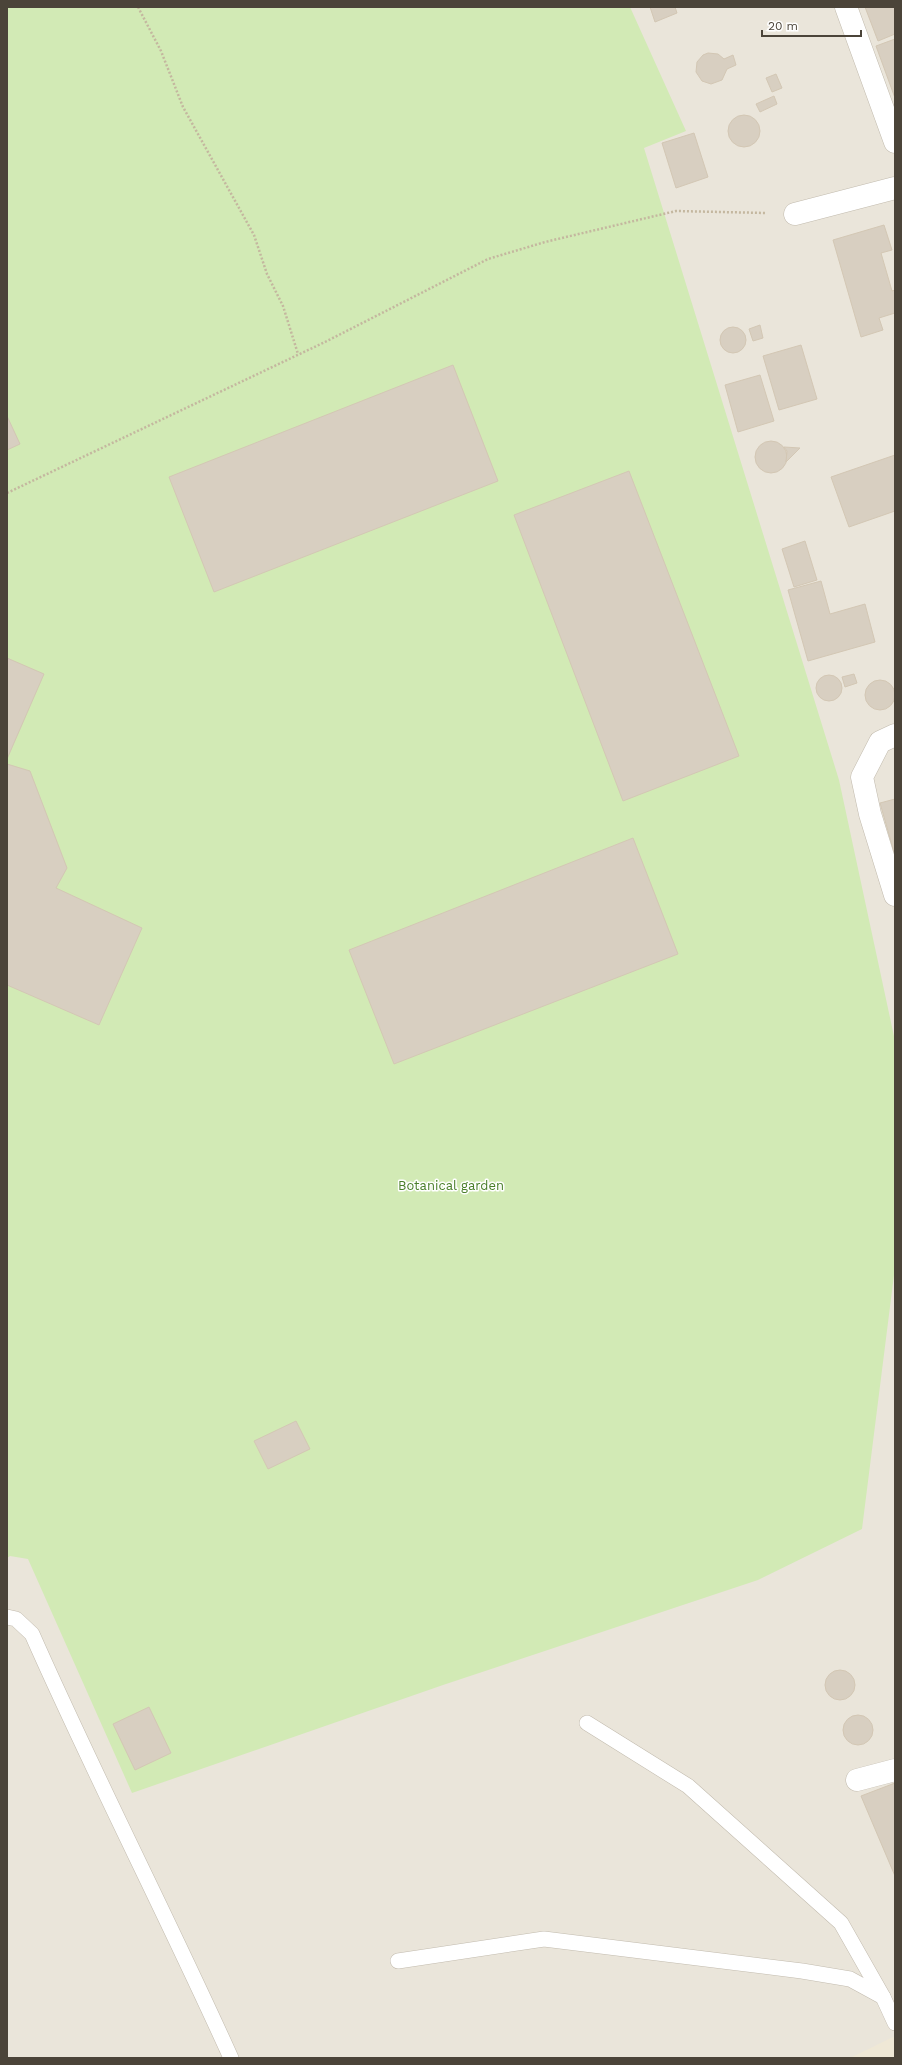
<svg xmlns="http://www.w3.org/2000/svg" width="902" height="2065" font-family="'Work Sans',sans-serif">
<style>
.residential{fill:#eae5da}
.education{fill:#efe8d6}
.green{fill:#d2eab5}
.building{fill:#d8cfc1;stroke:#d3c7b4}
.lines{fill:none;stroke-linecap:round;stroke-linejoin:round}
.service-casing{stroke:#c2bbae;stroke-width:16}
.minor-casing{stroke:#c2bbae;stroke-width:23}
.path{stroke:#c4b79f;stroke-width:2.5;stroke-dasharray:2 2;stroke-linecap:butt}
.service{stroke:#fff;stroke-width:15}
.minor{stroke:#fff;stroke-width:22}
.labels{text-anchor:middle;stroke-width:3;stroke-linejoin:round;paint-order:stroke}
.park-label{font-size:13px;fill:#4a7f2a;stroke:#fff}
</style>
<rect width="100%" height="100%" fill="#f6f3ec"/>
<rect class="residential" x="7" y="7" width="888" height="2051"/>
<path class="education" d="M895 2036V2058H850Z"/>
<path class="green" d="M7 7H630L686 131 644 148 839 780 895 1041V1267L862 1529 758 1580 443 1685 132 1793 28 1559 10 1556 7 1558Z"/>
<g class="building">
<path d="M650 7H675L677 13 655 22Z"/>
<path d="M865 7H895V34L878 41Z"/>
<path d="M895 39V98L876 46Z"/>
<path d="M708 53 718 54 724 59 733 55 736 65 727 69 722 80 711 84 702 81 696 72 697 62 703 55Z"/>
<path d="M776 74 782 88 772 92 766 78Z"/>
<path d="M774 96 777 104 760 112 756 104Z"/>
<circle cx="744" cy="131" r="16"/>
<path d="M694 133 708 177 676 188 662 143Z"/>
<path d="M884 225 892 250 881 253 892 291 895 290V313L879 318 883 330 861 337 833 240Z"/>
<path d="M760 325 763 338 753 341 749 329Z"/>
<circle cx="733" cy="340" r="13"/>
<path d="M801 345 817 399 779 410 763 356Z"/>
<path d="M453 365 498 481 214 592 169 477Z"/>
<path d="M760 375 774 421 738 432 725 385Z"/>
<path d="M7 416 20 444 7 450Z"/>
<circle cx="771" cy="457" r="16"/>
<path d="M784 447 800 448 786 462 787 451Z"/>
<path d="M895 455V511L849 527 831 477Z"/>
<path d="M629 471 739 756 623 801 514 515Z"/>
<path d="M805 541 817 580 794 587 782 549Z"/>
<path d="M821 581 830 614 865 604 875 642 808 661 788 590Z"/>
<path d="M7 658 44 674 7 759Z"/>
<path d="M854 674 857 683 845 687 842 677Z"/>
<circle cx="829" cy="688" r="13"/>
<circle cx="880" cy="695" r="15"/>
<path d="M7 764 30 771 67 868 56 888 142 928 99 1025 7 985Z"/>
<path d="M895 799V852H894L880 803Z"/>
<path d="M633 838 678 954 394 1064 349 950Z"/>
<path d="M296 1421 310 1449 268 1469 254 1441Z"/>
<circle cx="840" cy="1685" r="15"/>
<path d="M149 1707 171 1753 135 1770 113 1724Z"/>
<circle cx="858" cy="1730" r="15"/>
<path d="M895 1783V1876L861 1796Z"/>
</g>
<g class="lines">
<defs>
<g id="service">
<path d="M7 1617 16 1619 32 1634C95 1777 167 1916 231 2058"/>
<path d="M587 1723 688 1786 841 1923 883 1997"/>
<path d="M398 1961 544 1939 802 1971 850 1979 883 1997 895 2023"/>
</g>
<g id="minor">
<path d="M846 7 895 142"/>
<path d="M795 214 895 188"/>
<path d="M895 735 880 742 862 777 870 814 895 895"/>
<path d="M857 1780 895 1770"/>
</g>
</defs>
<use href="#service" class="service-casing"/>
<use href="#minor" class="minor-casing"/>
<g class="path">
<path d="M138 7 161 51 183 107 254 235 267 274 283 306 298 354"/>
<path d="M7 493 325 342 488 259 545 242 676 211 766 213"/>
</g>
<use href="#service" class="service"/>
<use href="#minor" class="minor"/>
</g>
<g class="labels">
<g class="park-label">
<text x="451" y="1190">Botanical garden</text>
</g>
</g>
<rect width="902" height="2065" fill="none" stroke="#4b4439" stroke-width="16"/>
<path d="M762 30v6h99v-6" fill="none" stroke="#4b4439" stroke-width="2"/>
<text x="768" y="30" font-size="12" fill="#4b4439" stroke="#ffffff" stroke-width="3" paint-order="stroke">20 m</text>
</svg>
